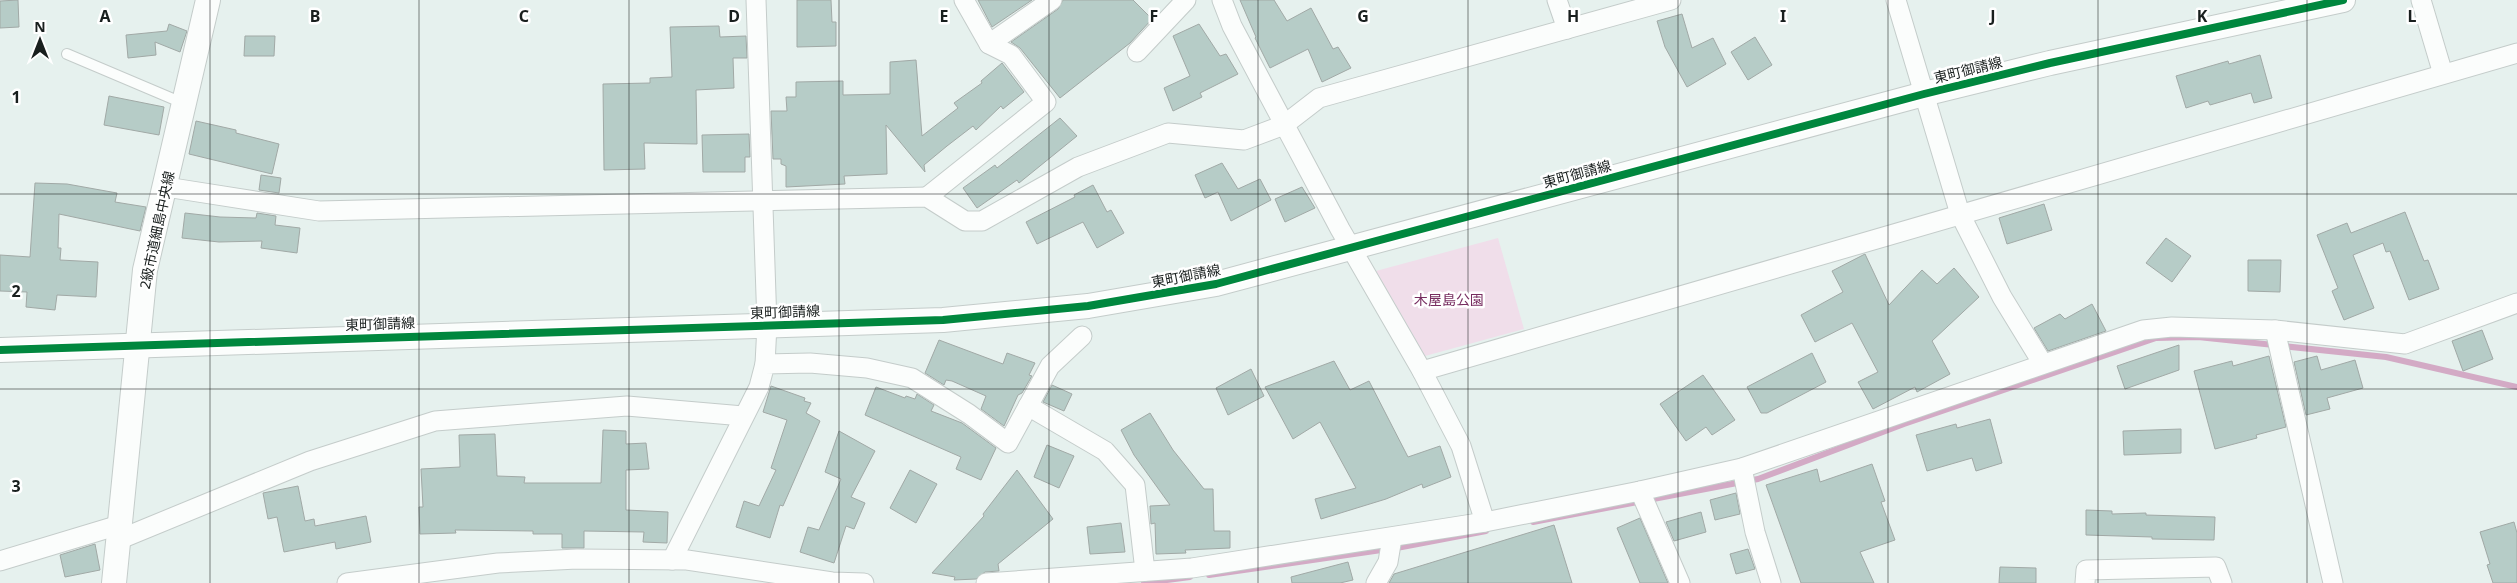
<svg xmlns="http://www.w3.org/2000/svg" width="2517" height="583" font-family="'Noto Sans','Noto Sans JP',sans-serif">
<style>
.green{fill:#f0deea}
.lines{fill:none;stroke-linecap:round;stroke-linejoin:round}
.stream{stroke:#d3aac5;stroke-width:6}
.building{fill:#b6ccc7;stroke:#a1a9a6}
.service-casing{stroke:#c4ccca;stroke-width:12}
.minor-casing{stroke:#c4ccca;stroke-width:21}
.tertiary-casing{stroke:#c4ccca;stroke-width:26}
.service{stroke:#fbfdfc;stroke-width:10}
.minor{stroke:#fbfdfc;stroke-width:19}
.tertiary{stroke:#fbfdfc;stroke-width:24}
.cycleway-casing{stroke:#fff;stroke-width:11}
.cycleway{stroke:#00873e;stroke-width:8}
.grid{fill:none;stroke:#191f1e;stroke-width:1;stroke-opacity:0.55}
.labels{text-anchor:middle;stroke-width:5;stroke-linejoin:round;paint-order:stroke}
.street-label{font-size:14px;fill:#191f1e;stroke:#fff}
.park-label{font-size:14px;fill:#772d60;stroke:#fff}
.grid-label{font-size:16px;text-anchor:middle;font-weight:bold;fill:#191f1e;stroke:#fff;stroke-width:5;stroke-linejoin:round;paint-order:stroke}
</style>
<rect width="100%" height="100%" fill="#e6f1ee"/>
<path class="green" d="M1498 238 1524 329 1425 356 1376 271Z"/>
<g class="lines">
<g class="stream">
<path d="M1533 522 1758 479 1904 424 2156 338 2198 337 2386 357 2517 387"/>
<path d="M1209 575 1402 547 1486 531"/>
<path d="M1144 583 1190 577"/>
</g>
</g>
<g class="building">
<path d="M18 0 19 27 0 28V1Z"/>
<path d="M797 0H831L832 22H836V46L797 47Z"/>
<path d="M978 0H1032L992 27Z"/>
<path d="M1063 0H1133L1152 19 1130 43 1060 98 1020 48 1011 42 1058 9Z"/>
<path d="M1240 0H1274L1287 21 1311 8 1333 49 1338 47 1351 68 1322 82 1308 49 1270 68 1255 38 1256 37Z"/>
<path d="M1682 14 1692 48 1713 38 1726 64 1687 87 1665 47 1657 21Z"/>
<path d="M169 24 187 31 180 52 155 42 156 55 128 58 126 35 167 31Z"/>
<path d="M1199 24 1220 56 1226 54 1238 74 1200 93 1202 97 1173 111 1164 88 1190 76 1173 36Z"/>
<path d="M719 26 720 37 746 36 747 58H733L734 88 696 90 697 144 644 143 645 169 604 170 603 84 650 83V78L672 77 670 27Z"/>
<path d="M245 36H275L274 56H244Z"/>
<path d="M1755 37 1772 65 1748 80 1731 52Z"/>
<path d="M2260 55 2272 98 2254 103 2251 93 2210 105 2208 101 2186 108 2176 76 2228 61 2229 64Z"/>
<path d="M916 60 922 136 958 108 954 103 982 83 981 81 1002 63 1024 92 1003 109 1001 106 976 130 973 126 947 146 924 165 925 172 886 125 887 174 844 176 845 184 786 187V166L781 164V159H773L771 111H787L786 97H796V82L843 81V95L890 94V62Z"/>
<path d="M109 96 164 107 159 135 104 125Z"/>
<path d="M1060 118 1077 136 1019 183 1017 180 977 208 963 188 995 165 997 168Z"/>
<path d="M196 121 236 130V133L279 144 272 174 189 154Z"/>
<path d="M749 134 750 157H745V172H703L702 135Z"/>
<path d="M1222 163 1238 189 1260 179 1271 200 1231 221 1218 192 1205 198 1195 175Z"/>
<path d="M261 175 281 178 279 193 259 190Z"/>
<path d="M35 183 67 184 117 193 115 202 146 207 140 231 59 214 58 248H61L60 260 98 262 96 297 57 295 55 310 26 307 27 292 0 291V255L30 257Z"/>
<path d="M1093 185 1107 212 1111 210 1124 233 1097 248 1083 222 1037 244 1026 222 1075 197 1074 195Z"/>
<path d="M1302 187 1315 208 1285 222 1275 199Z"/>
<path d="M2044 204 2052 230 2007 244 1999 218Z"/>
<path d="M2405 212 2424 261 2428 260 2439 289 2409 300 2390 251 2386 252 2383 243 2353 255 2374 308 2344 320 2332 291 2338 288 2317 235 2347 223 2351 233Z"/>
<path d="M185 213 220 217 256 218 257 213 276 216 275 225 300 228 297 253 261 248 262 241 219 242 182 238Z"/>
<path d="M2166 238 2191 256 2172 282 2146 263Z"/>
<path d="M1865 254 1889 305 1922 270 1937 284 1954 268 1979 297 1932 341 1950 374 1917 392 1915 387 1873 409 1858 382 1878 372 1852 323 1815 342 1801 315 1843 292 1832 271Z"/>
<path d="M2248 260H2281L2280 292 2248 291Z"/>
<path d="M2092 304 2106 331 2048 351 2034 328 2060 314 2065 319Z"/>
<path d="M2482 330 2493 359 2463 371 2452 341Z"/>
<path d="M939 340 1003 364 1007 353 1035 363 1029 375 1032 376 1022 393 1018 395 1004 426 981 409 986 396 952 381 946 380 944 385 925 373Z"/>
<path d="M2179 345V370L2125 389 2117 366Z"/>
<path d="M1812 353 1826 382 1767 413H1761L1747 387Z"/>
<path d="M2269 356 2286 427 2256 435 2257 438 2215 449 2194 371 2232 361 2233 366Z"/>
<path d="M2317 356 2321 370 2355 360 2363 388 2327 398 2330 409 2306 415 2294 362Z"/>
<path d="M1334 361 1350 390 1369 381 1408 457 1440 446 1451 477 1423 488 1422 484 1386 499 1321 519 1315 499 1356 488 1320 422 1293 439 1265 387Z"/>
<path d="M1251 369 1264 396 1228 415 1216 388Z"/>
<path d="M1703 375 1735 420 1712 435 1706 427 1686 441 1660 404Z"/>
<path d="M1052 385 1072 394 1064 411 1043 402Z"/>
<path d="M771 386 805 398 804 401 811 403 806 413 820 421 783 506 780 505 770 538 736 527 744 501 759 506 776 470 771 468 787 420 763 412Z"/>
<path d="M876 387 905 398 906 396 915 399 917 394 934 405 931 411 962 423 996 448 981 480 956 469 961 457 865 415Z"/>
<path d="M1150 413 1173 450 1204 489H1213L1214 531H1230V548L1185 550 1186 553 1156 554 1155 523 1151 524 1150 506 1170 505 1134 455 1121 430Z"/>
<path d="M1990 419 2002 463 1976 471 1972 458 1927 471 1916 435 1956 424 1957 428Z"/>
<path d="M2181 429V453L2124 455 2123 431Z"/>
<path d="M603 430 626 431V444L646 443 649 469 626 470V510L668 512 667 543 643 542 644 532 584 531V548H562V534H533V531L455 530 456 533 420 534 419 507H423L421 469 460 467 459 435 495 434 497 476 525 477 524 483H601Z"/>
<path d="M839 431 875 451 851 497 865 503 854 529 846 526 834 563 800 552 808 527 819 530 841 479 825 472Z"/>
<path d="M1047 445 1074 456 1059 488 1034 477Z"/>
<path d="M1872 464 1885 501 1881 502 1895 540 1860 552 1874 583H1801L1766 485 1817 469 1820 482Z"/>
<path d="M910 470 937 484 916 523 890 508Z"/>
<path d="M1017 470 1053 519 998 564 999 571 985 572 976 579 954 580 955 577 932 573 984 516 983 514Z"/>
<path d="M298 486 305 521 314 519 315 526 366 516 371 542 336 549 335 542 284 552 277 517 268 519 263 493Z"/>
<path d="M1736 493 1740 514 1715 520 1710 500Z"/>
<path d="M2086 510 2112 511V514L2146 513V515L2215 517 2214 540 2152 539V537L2086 535Z"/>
<path d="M1701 512 1706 532 1674 541 1666 522Z"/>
<path d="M1640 518 1668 583H1640L1617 528Z"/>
<path d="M2514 522 2517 533V583H2493L2487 565 2490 564 2480 532Z"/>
<path d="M1121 523 1125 552 1090 554 1087 527Z"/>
<path d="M1554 525 1572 583H1389L1394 574Z"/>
<path d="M95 544 100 570 65 577 60 555Z"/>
<path d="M1748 549 1755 569 1736 574 1730 554Z"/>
<path d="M1348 562 1353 580 1340 583H1292L1291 577Z"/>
<path d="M2000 567 2036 568V583H1999Z"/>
</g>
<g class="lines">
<defs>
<path id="service" d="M67 54 185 104"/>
<g id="minor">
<path d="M756 0 767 325 765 364"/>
<path d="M1222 0 1232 26 1340 229 1422 371 1461 446 1485 522"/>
<path d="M1557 0 1567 29"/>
<path d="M1896 0 1960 214 2002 297 2043 364"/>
<path d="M2421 0 2443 74"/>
<path d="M989 44 1052 0"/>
<path d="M1137 52 1186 0"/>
<path d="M166 187 319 211 927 197 965 221H982L1078 167 1168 133 1244 140 1284 125 1319 98 1671 0"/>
<path d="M927 197 1046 102 1011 55 989 44 964 0"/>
<path d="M2275 330 2333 583"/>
<path d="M1422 371 2517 53"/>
<path d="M1028 406 1105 451 1135 485 1145 571"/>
<path d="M1742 468 1755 532 1771 583"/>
<path d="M1640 491 1680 583"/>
<path d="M118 540 310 461 435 421 627 406 743 416"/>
<path d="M672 560 759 387 765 364 810 363 867 368 912 378 969 414 1008 443 1050 366 1082 336"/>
<path d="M0 561 119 525"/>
<path d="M347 583 498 563 577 559 687 560 832 582 864 583"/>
<path d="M986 583 1192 568 1485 522 1640 491 1742 468 2143 330 2172 327 2275 330 2405 344 2517 303"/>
<path d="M1376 583 1388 562 1392 538"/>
<path d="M2085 583 2086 570 2216 567 2222 583"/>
</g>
<g id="tertiary">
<path d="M0 350 943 320 1088 306 1216 284 1924 94 2050 63 2343 0"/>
<path d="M114 583 145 270 208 0"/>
</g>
</defs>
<use href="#service" class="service-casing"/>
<use href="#minor" class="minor-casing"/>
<use href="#tertiary" class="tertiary-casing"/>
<use href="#service" class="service"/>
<use href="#minor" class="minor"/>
<use href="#tertiary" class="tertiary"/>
<defs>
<path id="cycleway" d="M0 350 943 320 1088 306 1216 284 1924 94 2050 63 2343 0"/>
</defs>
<use href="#cycleway" class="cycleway-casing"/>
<use href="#cycleway" class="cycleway"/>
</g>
<path class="grid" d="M210 0V583M419 0V583M629 0V583M839 0V583M1049 0V583M1258 0V583M1468 0V583M1678 0V583M1888 0V583M2098 0V583M2307 0V583M0 194H2517M0 389H2517"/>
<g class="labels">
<g class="street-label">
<text transform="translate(1968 70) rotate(-14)" y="5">東町御請線</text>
<text transform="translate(1577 174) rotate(-15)" y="5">東町御請線</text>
<text transform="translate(157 230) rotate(-78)" y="5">2級市道細島中央線</text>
<text transform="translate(1186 276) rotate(-11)" y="5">東町御請線</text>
<text transform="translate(785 312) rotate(-2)" y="5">東町御請線</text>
<text transform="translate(380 324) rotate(-2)" y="5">東町御請線</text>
</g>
<g class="park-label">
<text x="1449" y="305">木屋島公園</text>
</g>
</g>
<g class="grid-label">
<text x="105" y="22">A</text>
<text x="315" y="22">B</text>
<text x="524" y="22">C</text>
<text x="734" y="22">D</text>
<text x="944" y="22">E</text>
<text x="1154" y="22">F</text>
<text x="1363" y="22">G</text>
<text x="1573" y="22">H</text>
<text x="1783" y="22">I</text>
<text x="1993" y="22">J</text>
<text x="2202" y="22">K</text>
<text x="2412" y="22">L</text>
<text x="16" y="103">1</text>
<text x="16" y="297">2</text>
<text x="16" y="492">3</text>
</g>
<g transform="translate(40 40)" stroke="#ffffff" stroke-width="4" paint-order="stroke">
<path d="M0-4L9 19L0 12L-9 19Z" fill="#191f1e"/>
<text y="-8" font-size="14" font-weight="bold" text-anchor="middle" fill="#191f1e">N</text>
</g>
</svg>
